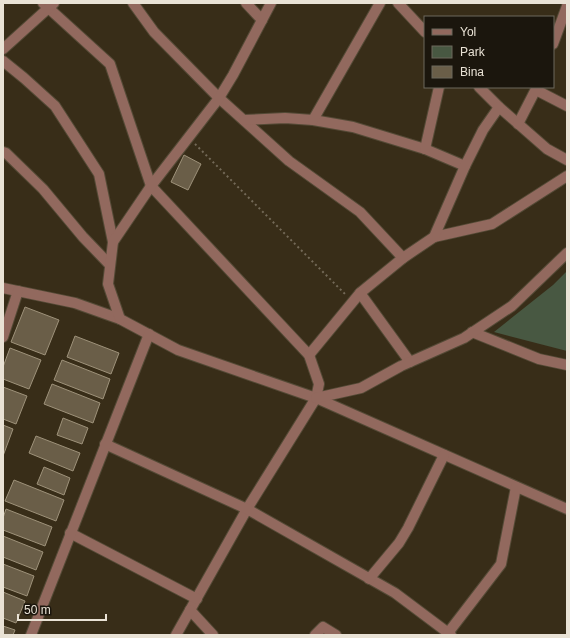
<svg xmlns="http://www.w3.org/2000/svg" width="570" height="638" font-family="Helvetica,sans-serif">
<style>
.green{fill:#485842}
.building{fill:#6a5e48;stroke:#9e927a}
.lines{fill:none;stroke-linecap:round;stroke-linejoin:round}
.minor-casing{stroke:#544a36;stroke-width:12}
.path{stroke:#736957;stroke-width:2;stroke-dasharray:2 3;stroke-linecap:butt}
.minor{stroke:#92695e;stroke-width:10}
</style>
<rect width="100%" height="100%" fill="#382d18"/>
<path class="green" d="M567 271V351L494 332 553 285Z"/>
<g class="building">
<path d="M184 155 201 164 188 190 171 182Z"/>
<path d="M25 307 59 320 45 355 11 342Z"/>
<path d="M75 336 119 353 111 374 67 357Z"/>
<path d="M10 348 41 360 29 389 3 379V367Z"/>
<path d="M62 360 110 379 103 399 54 380Z"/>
<path d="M52 384 100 403 93 423 44 404Z"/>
<path d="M3 387 27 396 16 424 3 419Z"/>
<path d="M63 418 88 428 82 444 57 435Z"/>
<path d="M3 425 13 429 3 456Z"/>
<path d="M36 436 80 453 73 471 29 453Z"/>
<path d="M44 467 70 478 64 495 37 484Z"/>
<path d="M14 480 64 500 56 521 5 501Z"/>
<path d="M6 509 52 527 45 546 3 530V518Z"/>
<path d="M3 536 43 552 36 570 3 557Z"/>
<path d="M3 564 34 576 27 596 3 587Z"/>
<path d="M3 592 25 601 16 623 3 618Z"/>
<path d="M3 626 15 630 13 635H3Z"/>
</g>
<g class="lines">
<defs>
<g id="minor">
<path d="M43 3 110 64 151 186 309 355 319 384 316 398 247 509 176 635"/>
<path d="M133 3 154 32 219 98 289 161 360 212 403 258"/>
<path d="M246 3 262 20"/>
<path d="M398 3 425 32"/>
<path d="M553 44 567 6"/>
<path d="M3 49 54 3"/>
<path d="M3 61 24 78 55 106 99 174 113 242"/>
<path d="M479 87 499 107 547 149 567 160"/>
<path d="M536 90 567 106"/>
<path d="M244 120 285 118 313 120 353 127 425 149 465 166"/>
<path d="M313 120 380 3"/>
<path d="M518 124 537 87"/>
<path d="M425 149 439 87"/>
<path d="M3 152 6 153 43 189 83 237 110 265"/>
<path d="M434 237 492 224 567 176"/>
<path d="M3 288 75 303 120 319 178 350 316 398 567 509"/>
<path d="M360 293 410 362"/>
<path d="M120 319 108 284 113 242 151 186 219 98 233 75 271 3"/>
<path d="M472 332 539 359 567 365"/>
<path d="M3 337 18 291"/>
<path d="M309 355 360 293 403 258 434 237 465 166 483 130 499 107"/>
<path d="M316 398 361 388 401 366 464 338 512 306 567 253"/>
<path d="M105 444 247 509 395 593 451 635"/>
<path d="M70 533 197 599"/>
<path d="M369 579 399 543 408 528 444 455"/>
<path d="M190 610 213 635"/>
<path d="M448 633 501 564 516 487"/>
<path d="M31 635 149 334"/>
<path d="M315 635 323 627 336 635"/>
</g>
</defs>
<use href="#minor" class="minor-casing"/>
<path class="path" d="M195 144 345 294"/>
<use href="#minor" class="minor"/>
</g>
<rect width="570" height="638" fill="none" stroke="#e9e2d5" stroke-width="8"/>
<rect x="424" y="16" width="130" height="72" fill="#1b160d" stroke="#6d685d"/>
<rect x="432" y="29" width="20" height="6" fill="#92695e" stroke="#6d685d"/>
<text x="460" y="36" font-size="12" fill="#e9e2d5">Yol</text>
<rect x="432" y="46" width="20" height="12" fill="#485842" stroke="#6d685d"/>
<text x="460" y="56" font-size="12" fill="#e9e2d5">Park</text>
<rect x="432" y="66" width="20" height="12" fill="#6a5e48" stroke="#6d685d"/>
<text x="460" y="76" font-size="12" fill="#e9e2d5">Bina</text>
<path d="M18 614v6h88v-6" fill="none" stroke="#e9e2d5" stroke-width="2"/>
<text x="24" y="614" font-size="12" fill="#e9e2d5" stroke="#1b160d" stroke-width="3" paint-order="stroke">50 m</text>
</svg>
